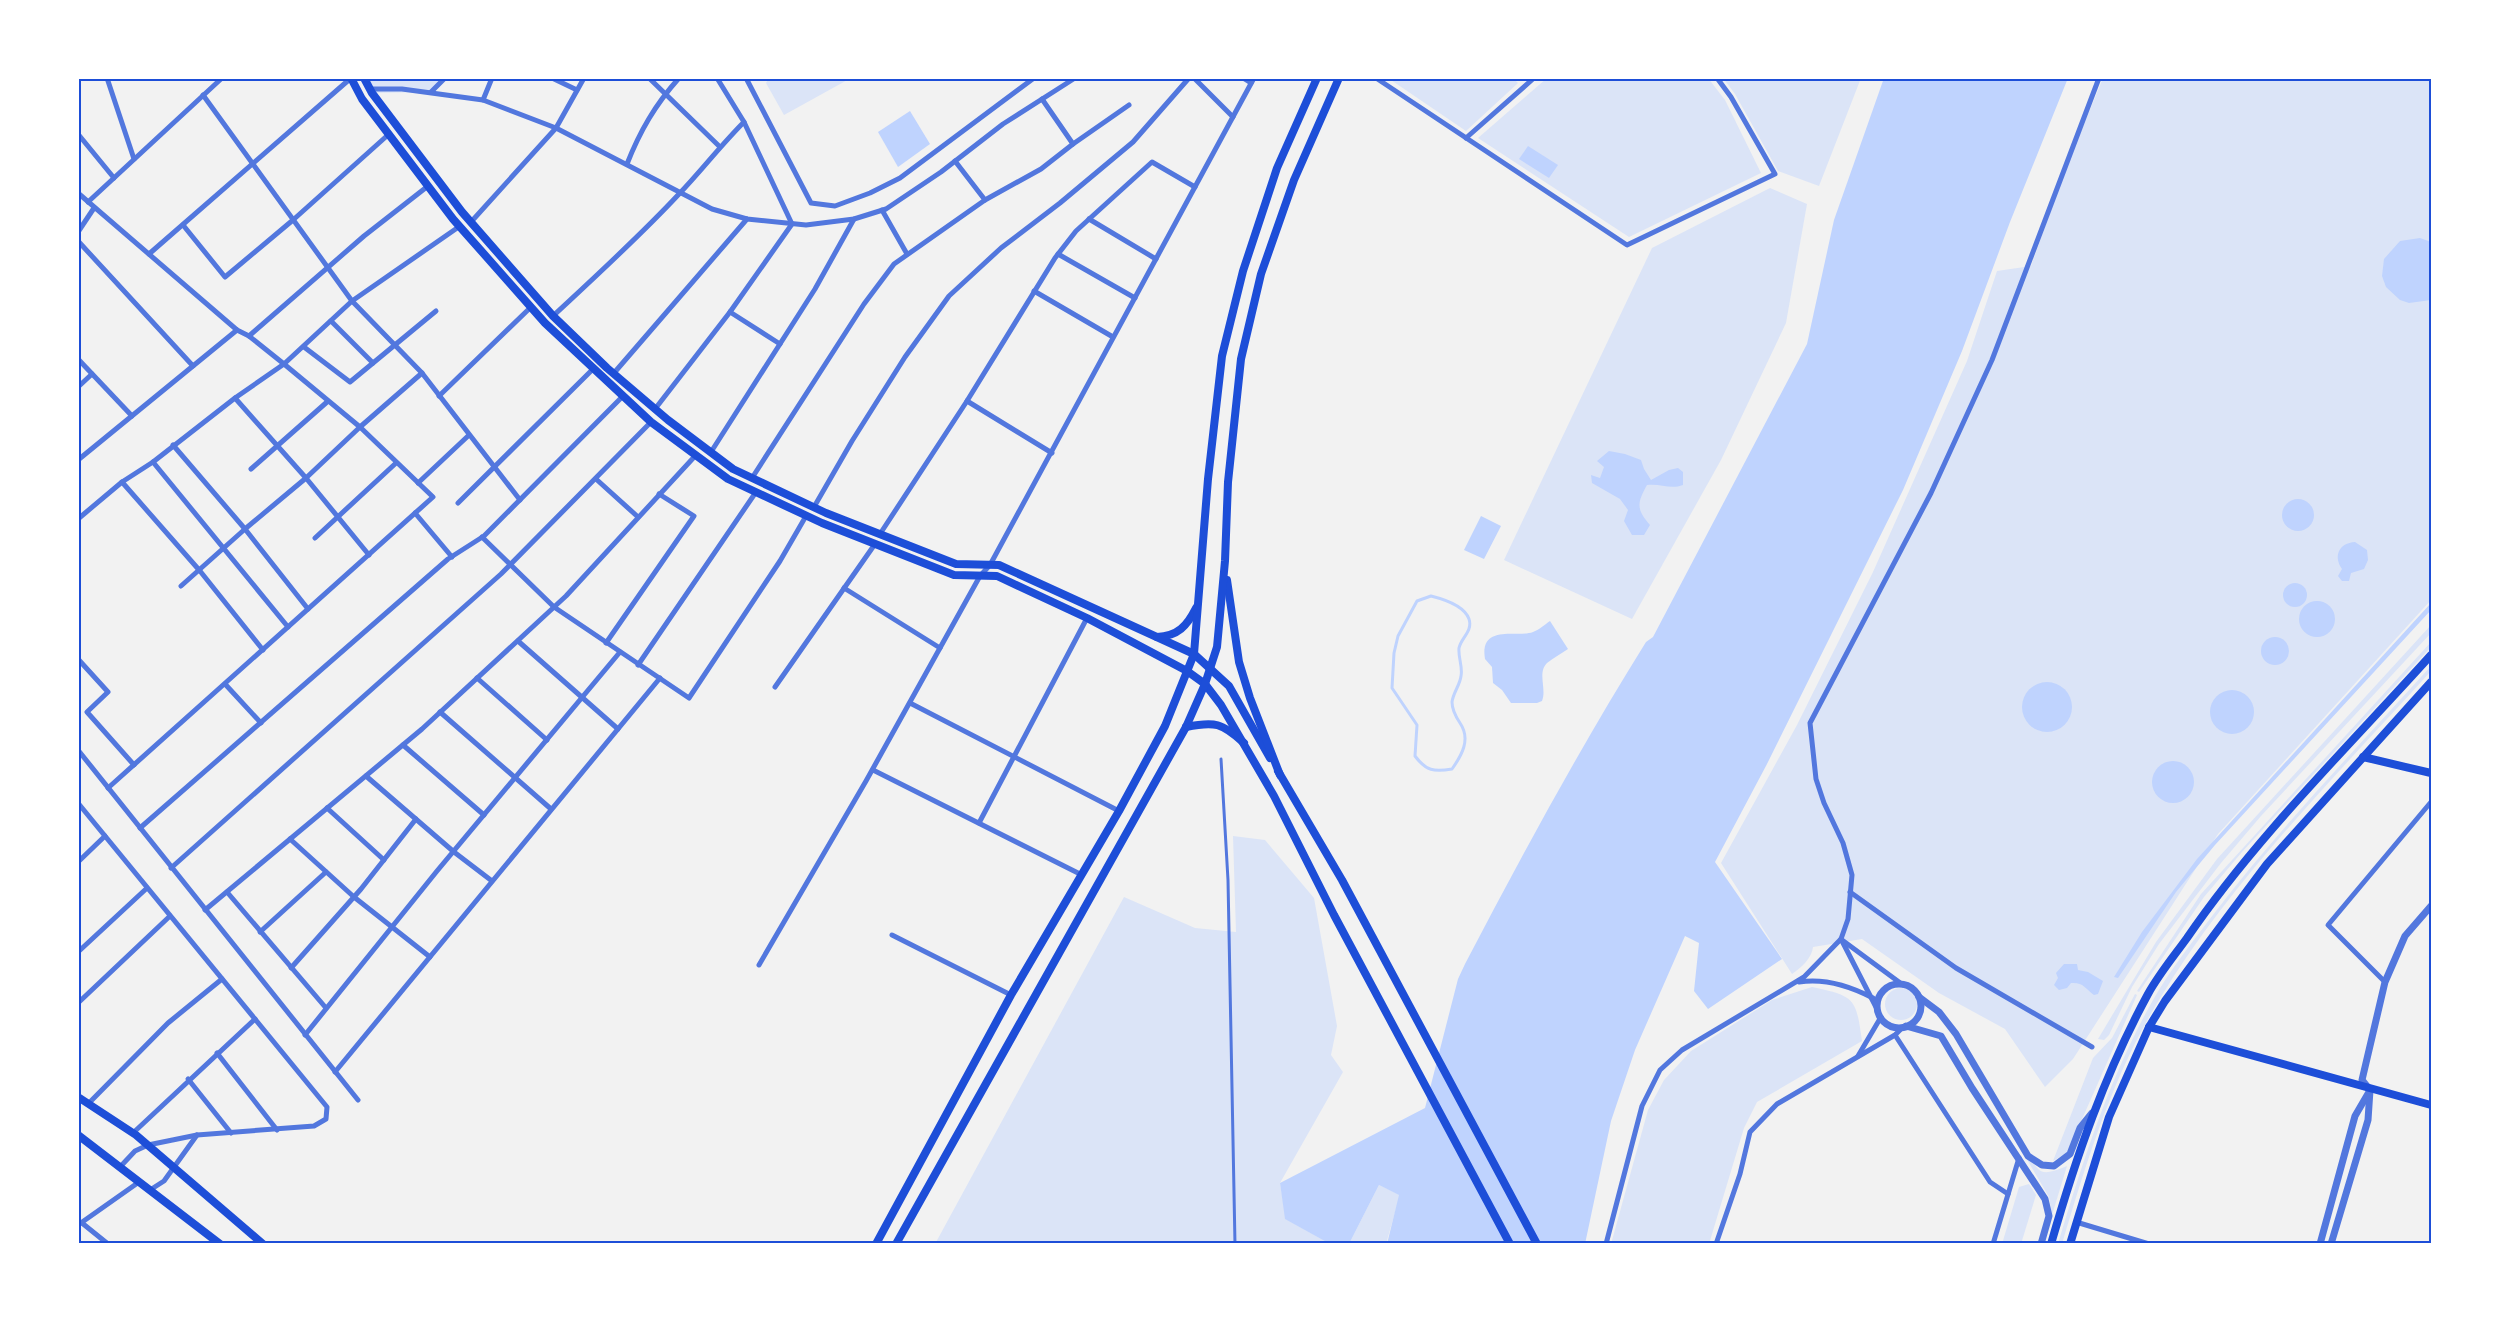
<svg xmlns="http://www.w3.org/2000/svg" width="2509" height="1322" font-family="Lora,serif">
<style>
.green{fill:#dbe4f7}
.water{fill:#bfd3fe}
.lines{fill:none;stroke-linecap:round;stroke-linejoin:round}
.stream{stroke:#bfd3fe;stroke-width:3}
.service{stroke:#5277de;stroke-width:3}
.minor{stroke:#5277de;stroke-width:5}
.tertiary{stroke:#5277de;stroke-width:7}
.secondary{stroke:#1d4ed8;stroke-width:8}
.primary{stroke:#1d4ed8;stroke-width:8}
.neatline{fill:none;stroke:#1d4ed8;stroke-width:2}
</style>
<rect width="100%" height="100%" fill="#f2f2f2"/>
<g class="green">
<path d="M365 78H445L431 92 372 93Z"/>
<path d="M769 78H851L784 115 766 83Z"/>
<path d="M1388 78H1513L1518 83 1466 131Z"/>
<path d="M1547 78H1708L1725 100 1761 173 1629 237 1478 138Z"/>
<path d="M1723 78H1861L1819 186 1778 171 1735 94Z"/>
<path d="M2103 78H2431V600L2218 834 2073 1059 2045 1087 2005 1029 1939 993 1862 939 1813 947C1812 958 1801 968 1792 974L1721 863 1797 725 1873 572 1967 361 1997 271 2031 266 2066 168Z"/>
<path d="M1770 188 1807 204 1786 323 1721 460 1632 619 1504 560 1652 248Z"/>
<path d="M2431 625V633L2261 816 2221 863 2159 944 2132 987 2109 1035 2104 1040 2098 1039 2156 942 2217 859Z"/>
<path d="M2431 642V647L2242 852 2204 897 2139 992 2137 991 2201 894Z"/>
<path d="M2431 666V671C2337 775 2232 879 2159 1000 2113 1075 2087 1160 2062 1244H2058C2083 1160 2110 1076 2153 1000 2171 968 2194 940 2216 911 2282 825 2358 747 2431 666Z"/>
<path d="M1233 836 1265 840 1314 898 1337 1026 1331 1055 1343 1072 1280 1183 1286 1219 1330 1244H935L1124 897 1195 928 1236 932Z"/>
<path d="M1812 987C1855 996 1856 998 1862 1041L1757 1102 1744 1128 1709 1244H1611L1648 1110 1664 1080 1691 1051 1772 1000Z"/>
<circle cx="1901" cy="1004" r="16"/>
<path d="M2135 994 2137 995 2067 1153 2053 1161 2093 1058 2112 1038Z"/>
<path d="M2022 1151C2042 1168 2034 1180 2067 1166L2052 1215 2049 1197Z"/>
<path d="M2029 1184 2036 1195 2021 1244H2002L2019 1187Z"/>
<path d="M1379 1185 1400 1195 1386 1244H1349Z"/>
</g>
<g class="water">
<path d="M1884 78H2068L2010 222 1962 351 1903 490 1767 764 1715 862 1782 959 1708 1009 1694 991 1699 943 1685 936 1635 1050 1611 1121 1585 1244H1387L1399 1195 1379 1185 1349 1244H1330L1285 1219 1280 1183 1425 1108 1458 979 1465 964C1522 855 1581 746 1646 642L1653 637 1807 344 1834 220Z"/>
<path d="M910 111 930 144 898 167 878 132Z"/>
<path d="M1528 146 1558 165 1549 178 1519 159Z"/>
<path d="M2420 238 2431 242V300L2409 303 2400 300 2386 287 2382 276 2384 259 2400 241Z"/>
<path d="M1609 451 1625 454 1641 460 1644 469 1651 480 1669 470 1678 468 1683 472V485C1670 490 1660 483 1647 485 1637 503 1636 509 1650 525L1644 535H1632L1624 521 1628 510 1620 499 1592 483 1591 475 1600 478 1604 467 1597 461Z"/>
<circle cx="2298" cy="515" r="16"/>
<path d="M1481 516 1501 526 1484 559 1464 550Z"/>
<path d="M2355 542 2367 550 2368 560 2364 569 2351 573 2349 581H2342L2338 576 2342 569C2333 556 2339 543 2355 542Z"/>
<circle cx="2295" cy="595" r="12"/>
<circle cx="2317" cy="619" r="18"/>
<path d="M2431 603V610L2215 845 2176 892 2118 978 2114 977 2142 932 2197 859Z"/>
<path d="M1550 621 1568 649C1561 654 1553 658 1547 663 1537 673 1547 689 1542 701L1537 703H1511L1502 690 1493 683 1492 667 1485 659C1479 623 1518 638 1533 632 1539 630 1544 625 1550 621Z"/>
<circle cx="2275" cy="651" r="14"/>
<circle cx="2047" cy="707" r="25"/>
<circle cx="2232" cy="712" r="22"/>
<circle cx="2173" cy="782" r="21"/>
<path d="M2064 964H2077L2078 970 2088 972 2103 981 2098 994 2094 995C2085 988 2083 982 2071 983L2067 988 2059 990 2054 985 2058 978 2056 973Z"/>
</g>
<g class="lines">
<path class="stream" d="M1431 596C1443 599 1464 605 1469 619 1473 631 1461 638 1459 648 1458 658 1463 667 1461 676 1460 685 1453 693 1452 702 1452 710 1456 717 1460 723 1471 739 1462 755 1452 769 1434 772 1426 771 1415 756L1417 725 1392 688 1394 653 1398 636 1417 601Z"/>
<path class="service" d="M1221 759 1228 880 1235 1244"/>
<g class="minor">
<path d="M107 78 134 159"/>
<path d="M552 78 577 90"/>
<path d="M649 78 719 146"/>
<path d="M746 78 811 203 835 206 870 193 900 178 1034 78"/>
<path d="M1194 78 1233 117"/>
<path d="M1243 78 1251 83"/>
<path d="M1376 78 1627 245 1775 174 1731 97 1717 78"/>
<path d="M370 89H402L483 100 556 128 712 209 747 219 806 225 854 219 886 209 941 172 1003 124 1075 78"/>
<path d="M431 92 445 78"/>
<path d="M203 95 352 301 422 373 520 500"/>
<path d="M1042 99 1073 144"/>
<path d="M483 100 492 78"/>
<path d="M78 134 114 178"/>
<path d="M1466 138 1534 78"/>
<path d="M955 161 985 200"/>
<path d="M627 164C640 131 655 105 679 78"/>
<path d="M78 193 237 330 249 336 284 364 360 427 433 497 108 788"/>
<path d="M88 202 222 78"/>
<path d="M882 210 907 254"/>
<path d="M1089 219 1156 259"/>
<path d="M471 222 556 128 584 78"/>
<path d="M183 225 225 277 293 220 389 134"/>
<path d="M78 232 94 208"/>
<path d="M78 241 193 366"/>
<path d="M149 254 351 78"/>
<path d="M1058 254 1135 298"/>
<path d="M1034 291 1113 337"/>
<path d="M730 312 780 344"/>
<path d="M553 316C596 276 639 237 679 194 701 171 721 145 744 122"/>
<path d="M331 321 373 363"/>
<path d="M249 336 364 236 428 186"/>
<path d="M304 347 350 382 436 311"/>
<path d="M78 359 132 416"/>
<path d="M614 373 747 219"/>
<path d="M78 387 92 374"/>
<path d="M439 396 531 307"/>
<path d="M235 398 306 478 369 555"/>
<path d="M967 401 1052 453"/>
<path d="M655 409 730 312 792 224 744 122 717 78"/>
<path d="M173 445 245 529 308 609"/>
<path d="M711 452 815 289 854 219"/>
<path d="M78 460 237 330"/>
<path d="M153 462 288 627"/>
<path d="M251 469 327 402"/>
<path d="M752 478 864 304 894 264 985 200 1041 169 1073 144 1129 105"/>
<path d="M596 479 638 517"/>
<path d="M122 482 200 571 263 650"/>
<path d="M418 483 468 436"/>
<path d="M458 503 593 369"/>
<path d="M814 507 852 441 905 357 949 296 1001 248 1060 203 1133 142 1189 78"/>
<path d="M415 513 452 557"/>
<path d="M78 519 122 482 153 462 235 398 284 364 352 301 460 226"/>
<path d="M880 534 967 401 1055 258 1076 231 1152 162 1195 187"/>
<path d="M482 537 554 607 689 698 780 561 806 516"/>
<path d="M315 538 396 463"/>
<path d="M181 586 245 529 306 478 360 427 422 373"/>
<path d="M844 588 940 648"/>
<path d="M518 641 618 729"/>
<path d="M606 643 694 516 659 494"/>
<path d="M78 659 108 692 87 712 134 765"/>
<path d="M638 665 756 492"/>
<path d="M477 678 547 740"/>
<path d="M225 684 261 723"/>
<path d="M775 687 875 544"/>
<path d="M910 703 1119 811"/>
<path d="M440 712 551 809"/>
<path d="M403 745 484 815"/>
<path d="M78 750 358 1100"/>
<path d="M873 770 1082 875"/>
<path d="M366 776 454 852 492 881"/>
<path d="M78 803 327 1107 326 1119 314 1126 197 1135 148 1145 135 1151 120 1167"/>
<path d="M327 808 384 860"/>
<path d="M979 823 1087 618"/>
<path d="M140 828 448 559 484 536 623 396"/>
<path d="M290 839 354 897 430 957"/>
<path d="M78 862 105 836"/>
<path d="M171 868 501 574 651 422"/>
<path d="M227 892 326 1008"/>
<path d="M1850 892 1956 968 2092 1047"/>
<path d="M205 910 422 729 566 596 696 455"/>
<path d="M260 932 326 872"/>
<path d="M892 935 1011 995"/>
<path d="M1841 939 1878 1011"/>
<path d="M1842 940 1903 985"/>
<path d="M78 952 147 888"/>
<path d="M759 965 866 781 980 576 990 565 1254 78"/>
<path d="M291 968 361 889 416 819"/>
<path d="M1799 982C1824 978 1850 986 1873 998"/>
<path d="M2385 982 2328 925 2431 802"/>
<path d="M78 1003 170 916"/>
<path d="M305 1035 437 871 620 652"/>
<path d="M1895 1035 1990 1182 2008 1194"/>
<path d="M217 1053 277 1130"/>
<path d="M1858 1056 1881 1017"/>
<path d="M335 1072 660 678"/>
<path d="M188 1079 231 1133"/>
<path d="M88 1104 168 1023 222 979"/>
<path d="M133 1133 255 1019"/>
<path d="M150 1190 164 1181 197 1135"/>
<path d="M2076 1222 2149 1244"/>
<path d="M82 1223 108 1244"/>
<path d="M78 1225 139 1182"/>
<path d="M1606 1244 1642 1106 1660 1070 1682 1050 1804 977 1841 939 1848 919 1852 875 1843 843 1824 803 1816 779 1810 723 1931 493 1992 360 2099 78"/>
<path d="M1716 1244 1740 1174 1750 1132 1777 1104 1895 1035 1902 1028"/>
<path d="M1993 1244 2019 1158"/>
</g>
<g class="tertiary">
<circle cx="1899" cy="1006" r="22"/>
<path d="M1919 997 1939 1012 1956 1034 2028 1156 2042 1165 2054 1166 2070 1154 2080 1128 2092 1113"/>
<path d="M1906 1026 1941 1036 1972 1088 2045 1199 2049 1216 2041 1244"/>
<path d="M2320 1244 2355 1116 2369 1092"/>
<path d="M2331 1244 2368 1120 2370 1090 2362 1080 2385 982 2405 936 2431 906"/>
</g>
<g class="secondary">
<path d="M351 78 362 99 453 219 545 323 651 422 728 479 822 523 954 575 997 576 1087 618 1187 671 1205 684 1221 705 1274 796 1334 915 1510 1244"/>
<path d="M364 78 372 93 462 212 553 316 607 368 668 420 733 469 826 513 956 564 999 565 1194 654 1229 686 1270 758"/>
<path d="M2363 757 2431 773"/>
<path d="M1278 771 1342 880 1537 1244"/>
<path d="M2149 1027 2431 1105"/>
<path d="M78 1097 136 1135 263 1244"/>
<path d="M78 1135 220 1244"/>
<path d="M2051 1244C2076 1157 2105 1073 2148 994 2159 974 2174 956 2187 938 2256 837 2349 746 2431 655"/>
<path d="M2070 1244 2109 1117 2149 1027 2165 1001 2267 864 2431 682"/>
</g>
<g class="primary">
<path d="M1227 580 1239 662 1250 698 1280 775"/>
<path d="M1157 637C1178 636 1187 626 1196 608"/>
<path d="M1186 727C1215 721 1222 723 1244 743"/>
<path d="M876 1244 1011 995 1119 811 1165 726 1194 654 1208 479 1222 356 1243 271 1277 168 1317 78"/>
<path d="M896 1244 1186 727 1205 684 1217 647 1225 561 1228 482 1241 359 1261 274 1294 180 1339 78"/>
</g>
</g>
<rect width="2509" height="1322" fill="none" stroke="#ffffff" stroke-width="159"/>
<rect x="80" y="80" width="2350" height="1162" class="neatline"/>
</svg>
